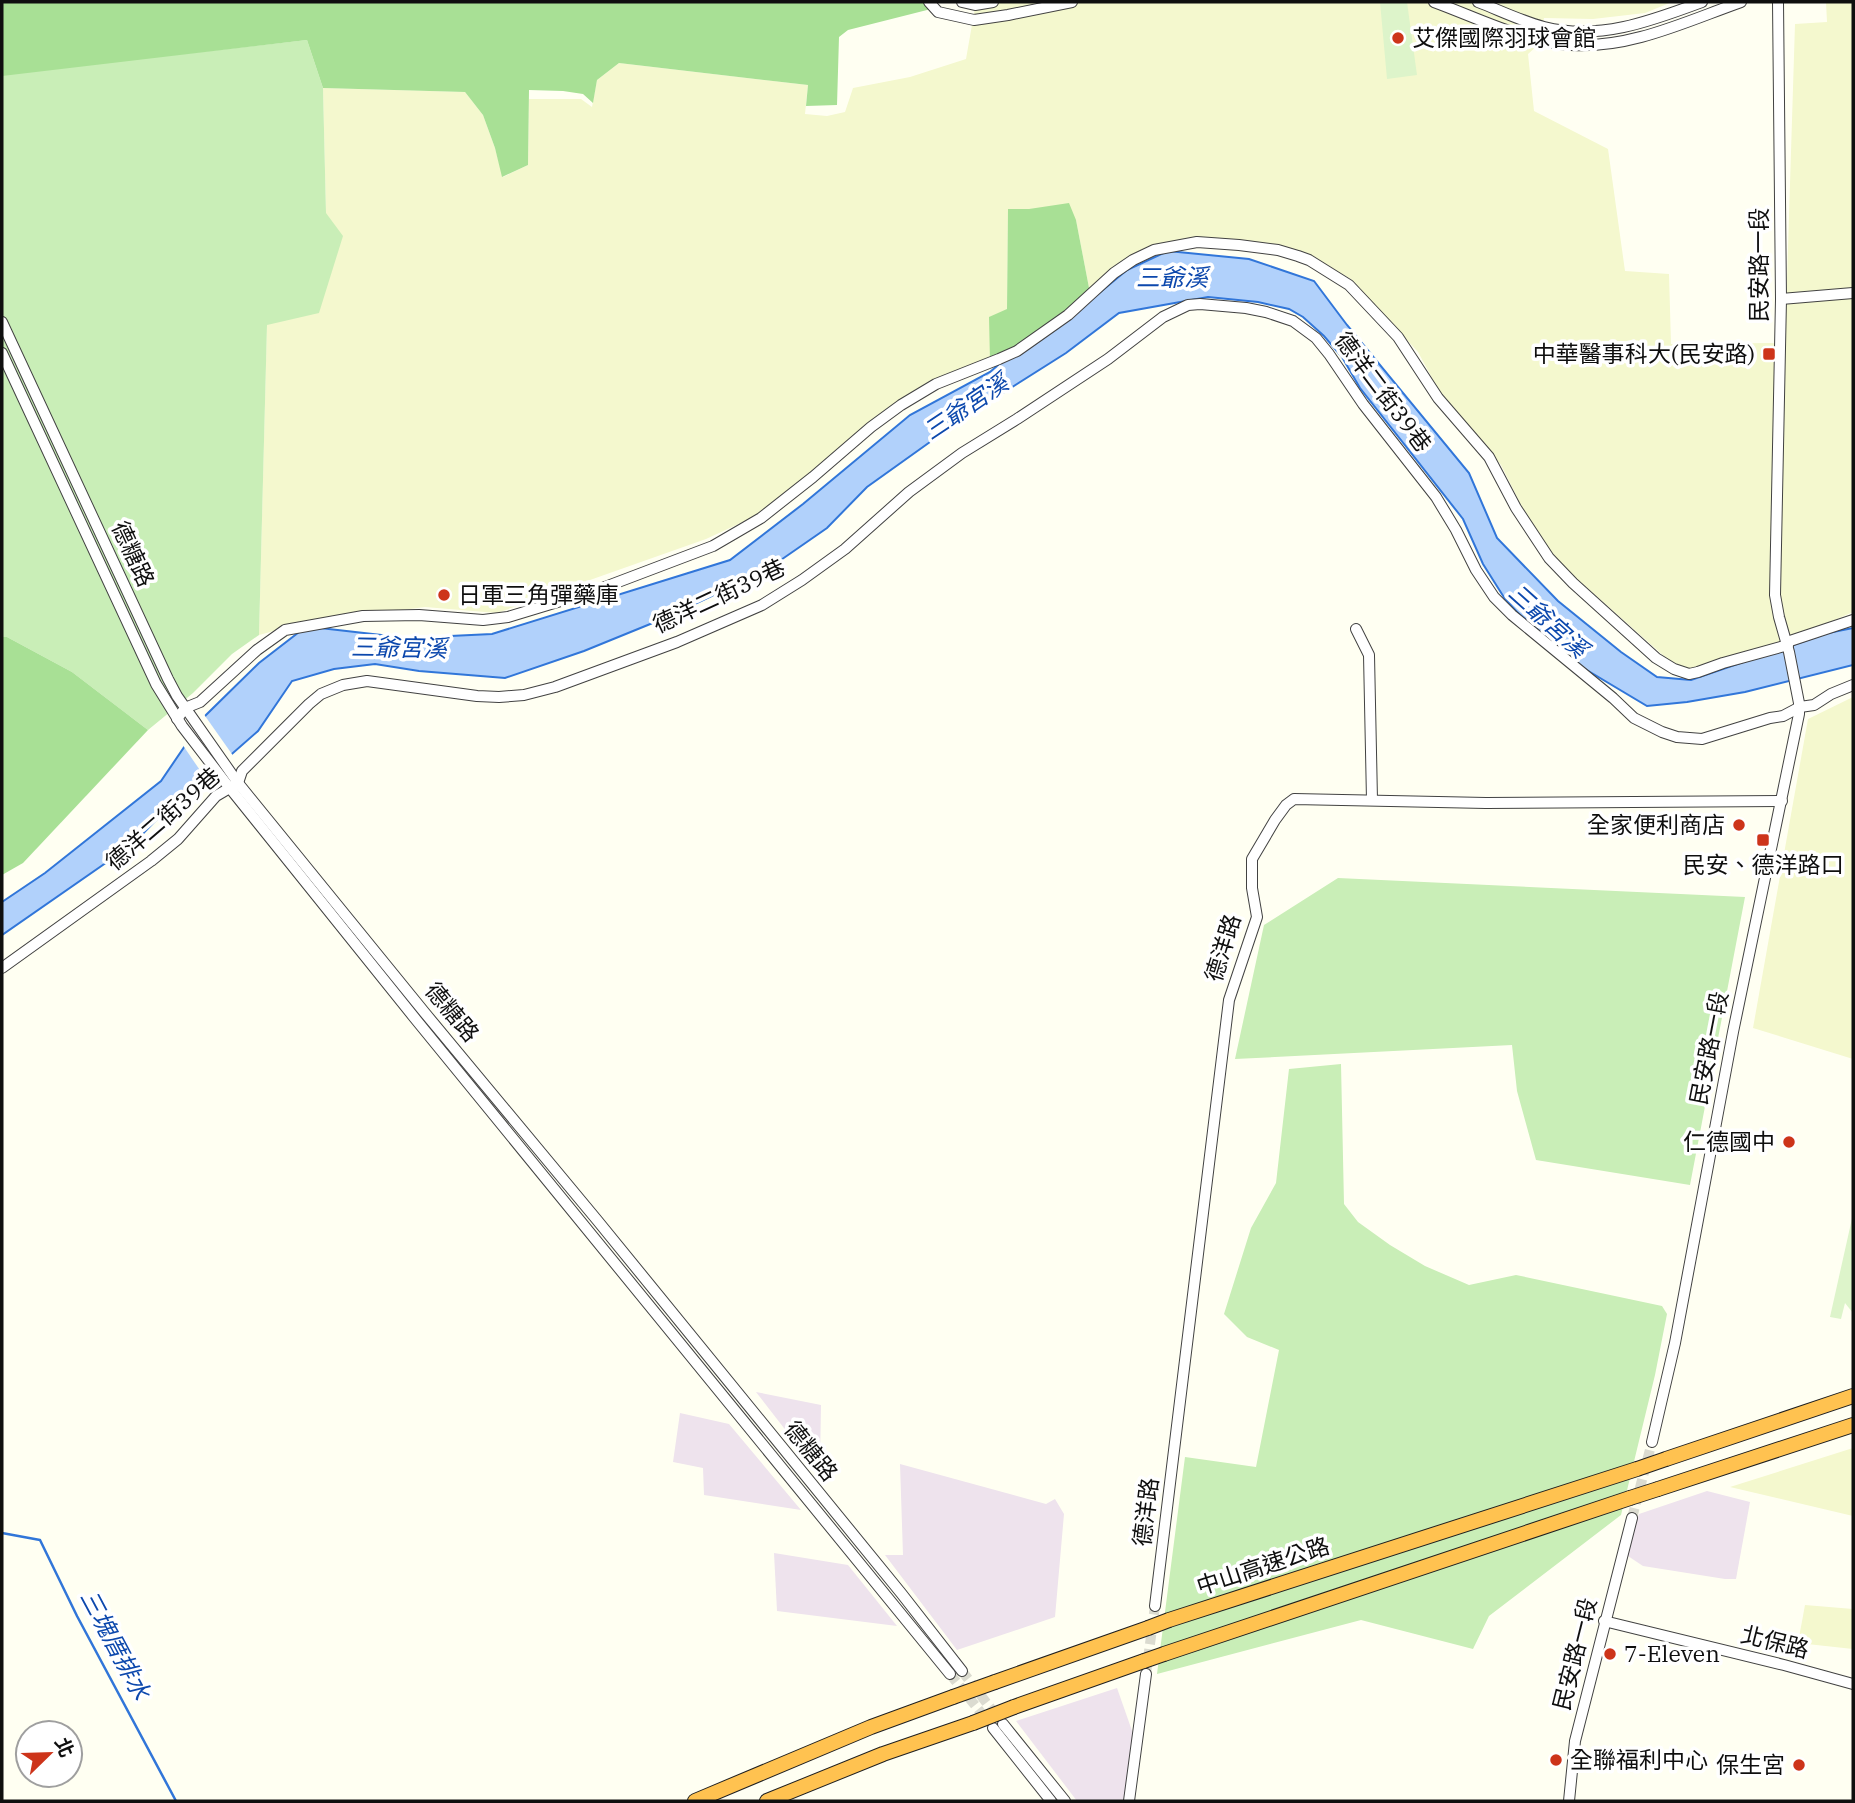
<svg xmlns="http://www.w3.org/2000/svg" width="1855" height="1803" font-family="'IBM Plex Serif','Noto Sans TC',serif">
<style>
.industrial{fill:#eee3ed}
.farmland{fill:#f4f8ce}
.green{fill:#c9eeb7}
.forest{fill:#a8e095}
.pitch{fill:#ddf4ca}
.water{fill:#b1d1fb;stroke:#3176d9;stroke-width:2}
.pier{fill:#fffff2}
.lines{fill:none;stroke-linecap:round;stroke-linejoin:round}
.stream{stroke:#3176d9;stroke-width:2.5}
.minor-tunnel{stroke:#dbdbd0;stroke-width:10;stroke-dasharray:10 5;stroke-linecap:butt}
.minor-casing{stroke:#424242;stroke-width:12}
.highway-casing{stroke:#202020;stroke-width:16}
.minor{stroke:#fff;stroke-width:10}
.highway{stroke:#ffc250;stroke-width:14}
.highway-bridge-casing{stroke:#202020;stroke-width:16;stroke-linecap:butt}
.highway-bridge{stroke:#ffc250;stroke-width:14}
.poi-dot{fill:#cd341a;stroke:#fff;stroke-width:2.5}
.labels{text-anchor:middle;stroke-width:7;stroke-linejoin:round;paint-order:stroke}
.poi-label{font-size:23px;fill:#0f0f0f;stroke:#fff;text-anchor:start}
.street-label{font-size:23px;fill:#0f0f0f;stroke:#fff}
.water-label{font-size:24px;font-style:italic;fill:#0c48ad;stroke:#fff}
</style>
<rect width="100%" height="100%" fill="#fffff2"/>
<g class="industrial">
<path d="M756 1392 821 1405 820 1462 808 1459Z"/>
<path d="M680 1413 729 1424 801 1510 704 1495 703 1468 673 1462Z"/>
<path d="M900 1464 1046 1504 1055 1499 1064 1514 1055 1617 957 1650 885 1555H903Z"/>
<path d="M1707 1491 1750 1502 1736 1579H1725L1643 1566 1625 1554 1639 1514Z"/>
<path d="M774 1553 848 1565 897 1626 777 1611Z"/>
<path d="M1117 1688 1137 1745 1123 1801H1077L1016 1721Z"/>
</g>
<g class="farmland">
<path d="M976 2H1672L1645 13 1593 19 1544 18 1538 45 1528 54 1534 111 1608 149 1625 271 1669 274 1671 344 1771 343 1785 344 1795 24 1827 22 1826 2H1853V612L1805 633 1689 671 1673 664 1559 563 1528 519 1501 465 1438 389 1418 352 1351 279 1311 256 1197 238 1144 250 1090 293 1076 220 1029 209 1008 210 1007 309 990 361 877 417 760 514 706 539 497 613 425 607 303 623 259 635 267 324 326 213 323 88 465 92 483 115 495 148 503 177 528 165 529 99H581L592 107 597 80 619 63 808 85 805 114 827 116 845 112 853 88 910 77 966 59Z"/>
<path d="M1853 697V1059L1753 1028 1808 719Z"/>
<path d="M1853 1448V1516L1730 1487Z"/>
<path d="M1805 1605 1853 1609V1649L1798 1643Z"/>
</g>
<g class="green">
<path d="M307 40 323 88 326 213 343 236 319 313 267 325 259 635 232 654 193 693 148 730 72 672 7 637H2V74Z"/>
<path d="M1338 878 1745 897 1690 1185 1536 1160 1517 1091 1512 1045 1235 1059 1264 925Z"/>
<path d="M1341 1064 1344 1204 1358 1222 1390 1245 1425 1266 1469 1285 1516 1275 1662 1306 1667 1314 1655 1375 1621 1515 1489 1616 1473 1649 1361 1620 1157 1674 1185 1457 1256 1467 1279 1350 1247 1337 1224 1314 1251 1228 1276 1183 1289 1069Z"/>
</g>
<g class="forest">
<path d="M2 2H924L931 9 848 30 839 37 837 105 806 106 808 85 619 63 597 80 593 103 583 94 563 91 529 90 528 165 502 177 495 148 483 115 465 92 323 88 307 40 2 76Z"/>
<path d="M1069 203 1076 220 1090 293C1060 319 1026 345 990 361L989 317 1007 309 1008 209H1029Z"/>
<path d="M2 637H7L72 672 148 730 23 863 2 875Z"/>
</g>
<g class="pitch">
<path d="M1380 2H1407L1417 75 1387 79Z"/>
<path d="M1853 1214V1313L1845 1303 1841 1319 1830 1317Z"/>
</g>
<path class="water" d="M1168 251 1249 259 1314 281 1347 325 1469 473 1497 538 1558 601 1621 652 1657 677 1691 680 1828 633 1853 628V665L1745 692 1687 702 1647 706 1580 666 1517 612 1505 599 1483 564 1463 519 1360 388 1342 357 1324 336 1303 317 1289 309 1258 302 1208 297 1119 313 1066 353 965 417 867 487 827 528 765 571 665 618 584 651 505 678 419 671 375 664 334 669 292 681 258 731 225 760 183 792 133 844 2 935V902L45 873 161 781 206 715 259 663 303 629 320 628 408 638 492 634 730 560 803 504 910 415 990 372 1005 359 1058 327 1127 270Z"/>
<path class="pier" d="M203 713 234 757 206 779 182 744Z"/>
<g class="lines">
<path class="stream" d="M2 1533 40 1540 77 1616 176 1801"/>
<g class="minor-tunnel">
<path d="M1632 1518 1652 1442"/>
<path d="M962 1671 999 1719"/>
<path d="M950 1674 990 1724"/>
<path d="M1146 1674 1155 1606"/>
</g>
<defs>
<g id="minor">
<path d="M929 2 938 12 974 20 1008 15 1072 2"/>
<path d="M962 2 975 5 993 2"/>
<path d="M1434 2C1478 18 1524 42 1571 45 1630 49 1687 21 1741 2"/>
<path d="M1478 2C1499 10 1521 21 1544 27 1599 41 1651 21 1702 2"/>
<path d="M1781 299 1853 293"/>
<path d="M2 322 168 679 177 696 238 783 425 1013 597 1220 901 1593 962 1671"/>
<path d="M2 353 156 684 182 726 225 782 413 1016 950 1674"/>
<path d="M1356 629 1369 655 1372 800"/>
<path d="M1787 642 1853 620"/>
<path d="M177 719 185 708 200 702 257 650 285 630 363 616 419 615 483 620 508 617 597 590 713 546 761 518 813 477 871 427 901 405 936 384 999 359 1017 351 1068 315 1114 273 1133 260 1154 250 1197 242 1239 245 1278 250 1298 256 1309 260 1349 285 1398 337 1438 398 1489 457 1516 508 1549 558 1573 583 1656 658 1674 669 1689 674 1698 672 1723 663 1788 645"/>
<path d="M2 968 151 861 178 839 216 796 238 783 242 771 309 704 321 694 343 685 367 681 477 696 499 697 524 695 555 687 677 642 762 605 802 580 845 549 909 492 962 453 1017 419 1108 359 1163 317 1188 305 1200 304 1246 308 1266 312 1293 321 1316 338 1329 354 1363 404 1436 497 1456 530 1476 570 1494 597 1512 615 1613 698 1634 718 1662 732 1677 737 1702 739 1770 718 1783 716 1800 707 1814 705 1831 694 1853 685"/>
<path d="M1652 1442 1675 1343 1733 1032 1799 714V703L1789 652 1779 617 1775 595 1781 299 1778 2"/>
<path d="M1155 1606 1229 1000 1257 917 1252 888V859L1275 820 1286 805 1294 799 1486 803 1782 801"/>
<path d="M1604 1621 1784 1665 1853 1684"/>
<path d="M1003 1724 1065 1801"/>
<path d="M993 1728 1051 1801"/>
<path d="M1129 1801 1146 1674"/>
<path d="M1569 1801 1575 1741 1632 1518"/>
</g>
<g id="highway">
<path d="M1666 1459 1853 1396"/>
<path d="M1658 1489 1853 1425"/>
<path d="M1169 1620 1637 1469"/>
<path d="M1164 1654 1630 1498"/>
<path d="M995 1682 1148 1628"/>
<path d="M1014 1707 1144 1661"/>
<path d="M695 1801 871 1727 953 1697"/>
<path d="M767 1801 883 1754 973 1723"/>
</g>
</defs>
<use href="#minor" class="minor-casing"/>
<use href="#highway" class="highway-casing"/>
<use href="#minor" class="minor"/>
<use href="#highway" class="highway"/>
<defs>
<g id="highway-bridge">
<path d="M1637 1469 1666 1459"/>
<path d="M1630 1498 1658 1489"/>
<path d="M1148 1628 1169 1620"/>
<path d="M1144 1661 1164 1654"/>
<path d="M953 1697 995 1682"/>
<path d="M973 1723 1014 1707"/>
</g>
</defs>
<use href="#highway-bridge" class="highway-bridge-casing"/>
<use href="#highway-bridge" class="highway-bridge"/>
</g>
<g class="poi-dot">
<circle cx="1398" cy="38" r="7"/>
<rect x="1762" y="347" width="14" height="14" rx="3.5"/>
<circle cx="444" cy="595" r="7"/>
<circle cx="1739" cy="825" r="7"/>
<rect x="1756" y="833" width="14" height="14" rx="3.5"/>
<circle cx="1789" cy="1142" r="7"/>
<circle cx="1610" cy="1654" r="7"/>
<circle cx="1556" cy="1760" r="7"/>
<circle cx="1799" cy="1765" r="7"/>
</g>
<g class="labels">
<g class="poi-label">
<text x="1412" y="46">艾傑國際羽球會館</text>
<text x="1755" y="362" text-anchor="end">中華醫事科大(民安路)</text>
<text x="458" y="603">日軍三角彈藥庫</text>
<text x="1725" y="833" text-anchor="end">全家便利商店</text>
<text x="1763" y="873" text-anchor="middle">民安、德洋路口</text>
<text x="1775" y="1150" text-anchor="end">仁德國中</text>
<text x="1624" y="1662">7-Eleven</text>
<text x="1570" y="1768">全聯福利中心</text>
<text x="1785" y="1773" text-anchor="end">保生宮</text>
</g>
<g class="street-label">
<text transform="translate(1759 265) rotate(-90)" y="8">民安路一段</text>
<text transform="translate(1383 392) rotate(53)" y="8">德洋二街39巷</text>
<text transform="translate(133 554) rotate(65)" y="8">德糖路</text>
<text transform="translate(719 596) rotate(-25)" y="8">德洋二街39巷</text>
<text transform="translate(163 819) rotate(-41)" y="8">德洋二街39巷</text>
<text transform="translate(1223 948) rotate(-73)" y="8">德洋路</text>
<text transform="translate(452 1012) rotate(50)" y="8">德糖路</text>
<text transform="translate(1709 1048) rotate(-79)" y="8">民安路一段</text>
<text transform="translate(811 1451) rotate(51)" y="8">德糖路</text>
<text transform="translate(1146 1512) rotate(-83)" y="8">德洋路</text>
<text transform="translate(1263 1566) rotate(-18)" y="8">中山高速公路</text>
<text transform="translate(1775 1642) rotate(14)" y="8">北保路</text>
<text transform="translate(1575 1654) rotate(-76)" y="8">民安路一段</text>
</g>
<g class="water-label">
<text x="1172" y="286">三爺溪</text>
<text transform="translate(966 407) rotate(-34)" y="8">三爺宮溪</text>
<text transform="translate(1548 621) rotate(42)" y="8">三爺宮溪</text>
<text transform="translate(399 648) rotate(1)" y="8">三爺宮溪</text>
<text transform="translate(115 1645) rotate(62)" y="8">三塊厝排水</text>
</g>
</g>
<rect width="1855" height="1803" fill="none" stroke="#0f0f0f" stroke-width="7"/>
<g transform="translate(49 1754) rotate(67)"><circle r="33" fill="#ffffff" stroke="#9f9f9f" stroke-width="2"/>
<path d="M0-5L12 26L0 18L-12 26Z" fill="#cd341a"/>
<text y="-10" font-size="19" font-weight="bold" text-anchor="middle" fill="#0f0f0f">北</text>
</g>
</svg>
